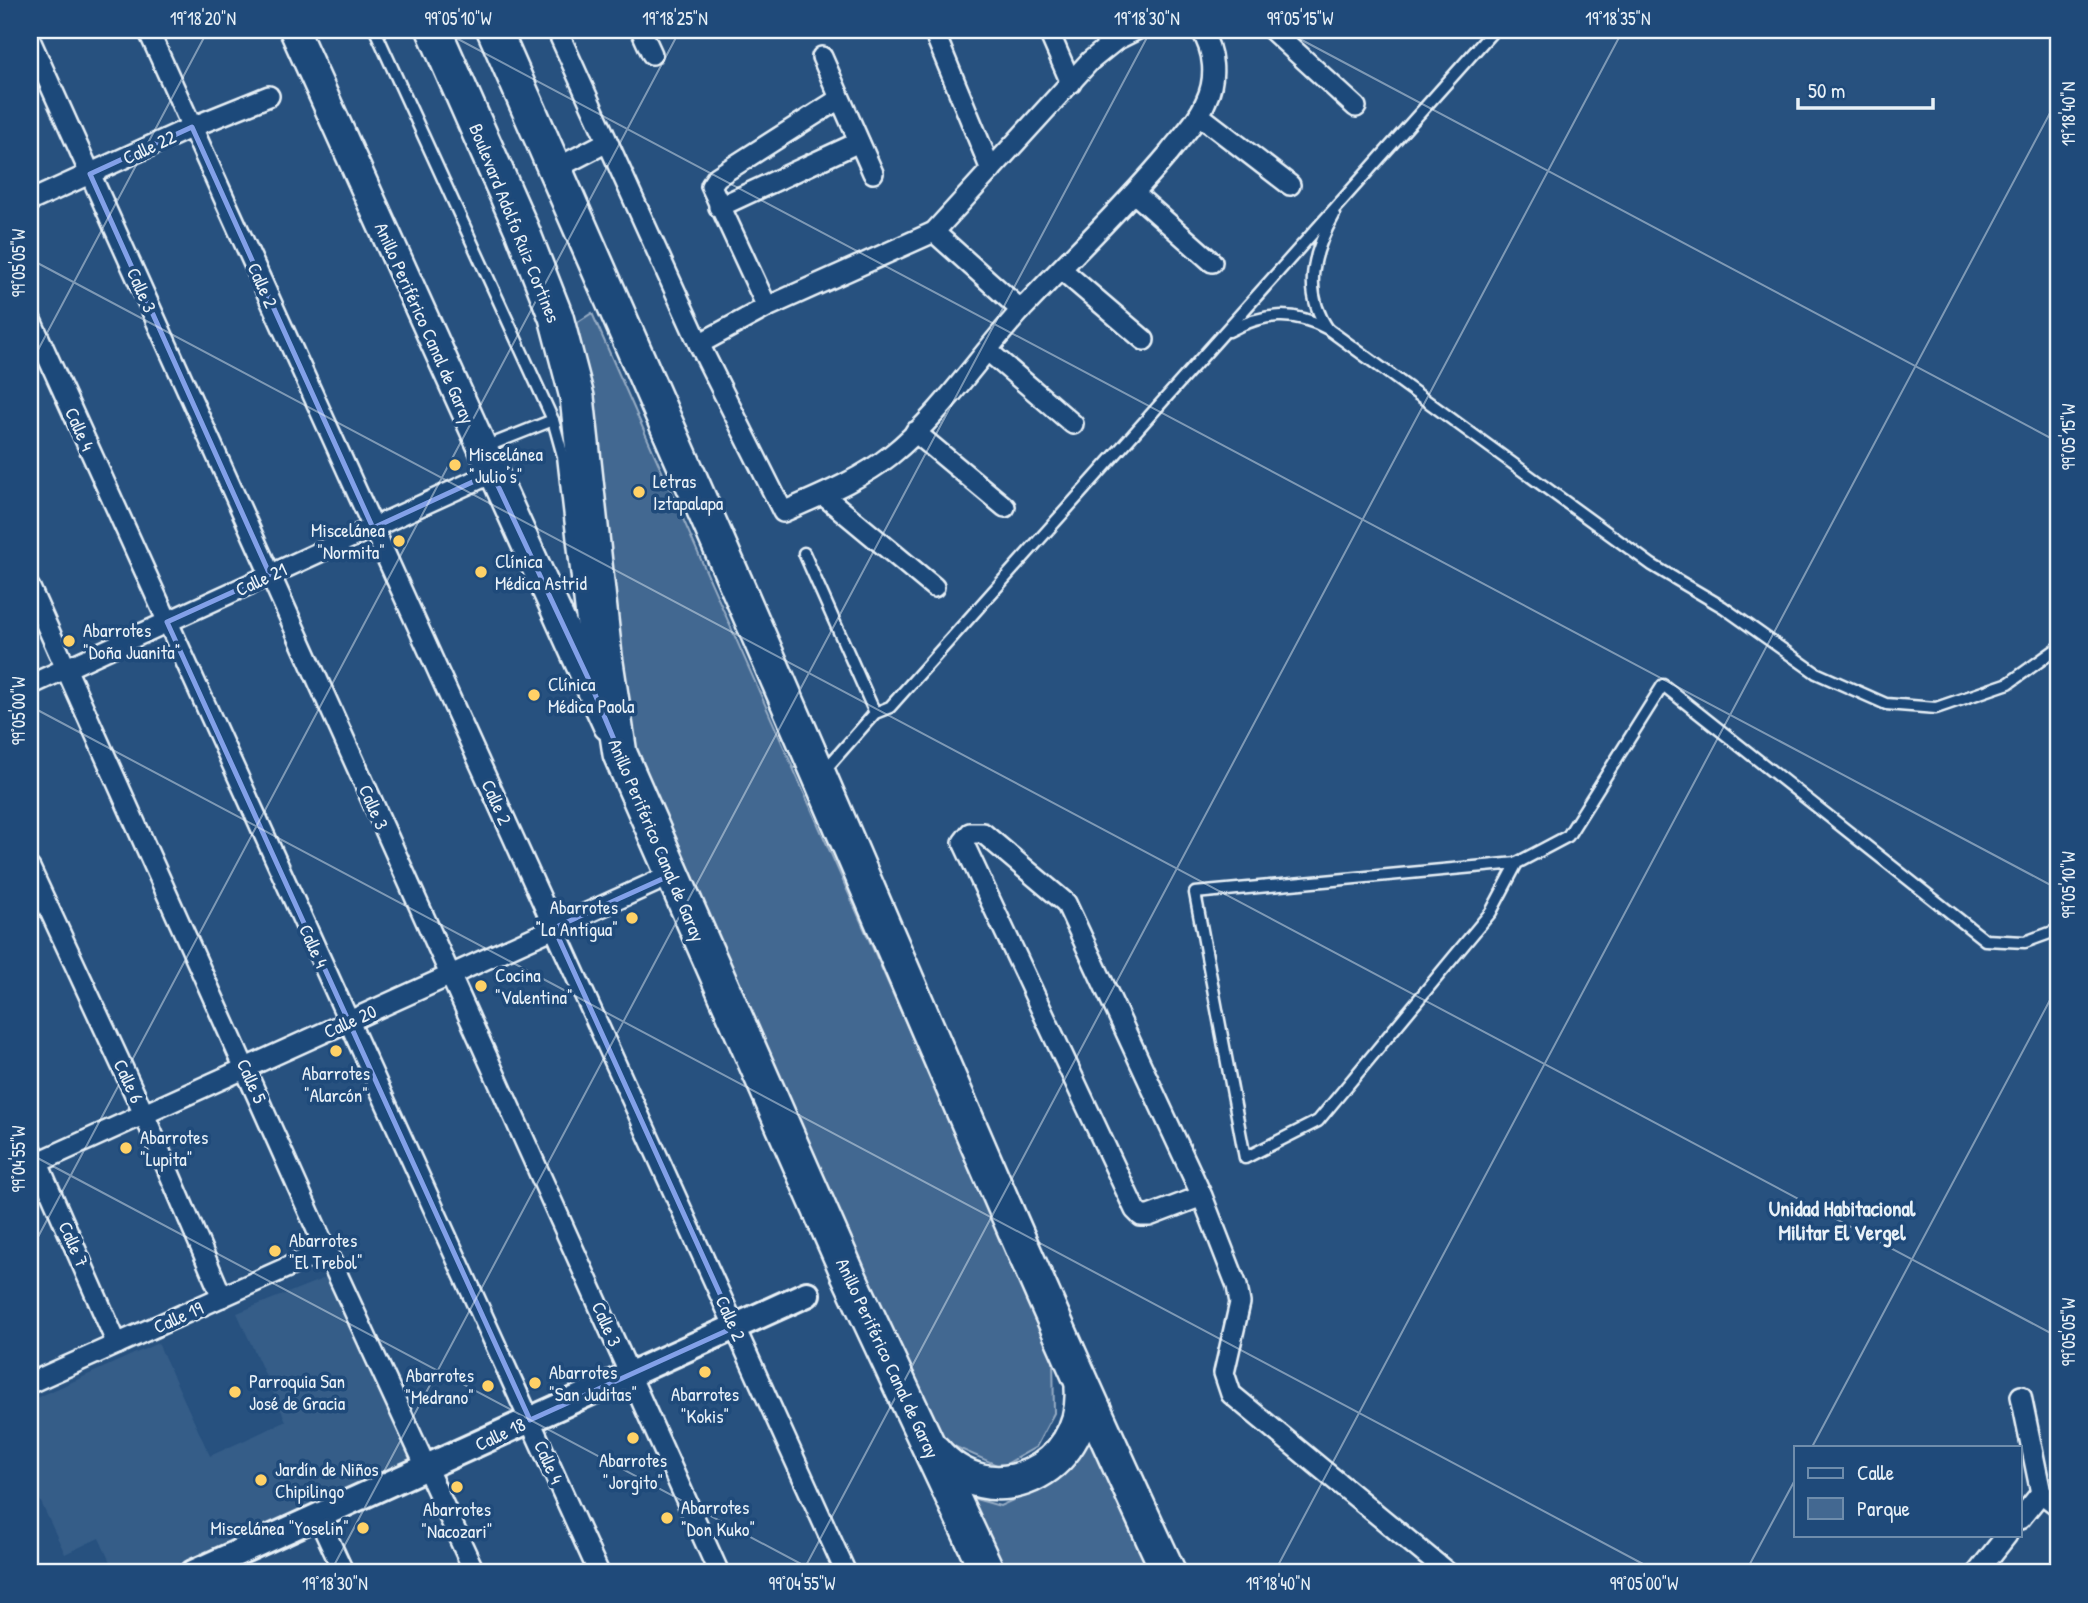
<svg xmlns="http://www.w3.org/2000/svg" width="2088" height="1603" font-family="'Patrick Hand',sans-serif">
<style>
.built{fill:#355d88}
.green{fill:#436891;stroke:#96acc4;stroke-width:2}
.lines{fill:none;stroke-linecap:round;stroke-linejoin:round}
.service-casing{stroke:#e8f1f8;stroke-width:15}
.minor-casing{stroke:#e8f1f8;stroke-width:24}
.tertiary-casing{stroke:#e8f1f8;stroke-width:30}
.secondary-casing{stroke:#e8f1f8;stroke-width:33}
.trunk-casing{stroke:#e8f1f8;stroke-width:38}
.service{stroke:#1f4a7a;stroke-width:10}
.minor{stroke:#1f4a7a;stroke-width:19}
.tertiary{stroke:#1f4a7a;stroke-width:24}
.secondary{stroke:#1f4a7a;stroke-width:28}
.trunk{stroke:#1f4a7a;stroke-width:33}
.marked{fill:none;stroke:#82a0e8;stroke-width:5;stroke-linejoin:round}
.ticks{fill:none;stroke:#e8f1f8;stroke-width:2;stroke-opacity:0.45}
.poi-dot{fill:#ffd166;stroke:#1f4a7a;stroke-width:2.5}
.labels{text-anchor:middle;stroke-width:7;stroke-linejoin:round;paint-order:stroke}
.street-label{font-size:19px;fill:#e8f1f8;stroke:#1f4a7a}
.poi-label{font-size:19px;fill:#e8f1f8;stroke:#1f4a7a;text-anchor:start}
.neighbourhood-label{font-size:21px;font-weight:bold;fill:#e8f1f8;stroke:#1f4a7a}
.neatline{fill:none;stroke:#e8f1f8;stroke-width:2.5}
.ticks-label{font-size:18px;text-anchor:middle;fill:#e8f1f8}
</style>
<rect width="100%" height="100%" fill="#27517f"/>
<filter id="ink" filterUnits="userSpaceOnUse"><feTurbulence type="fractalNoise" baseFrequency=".0143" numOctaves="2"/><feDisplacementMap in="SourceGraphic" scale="14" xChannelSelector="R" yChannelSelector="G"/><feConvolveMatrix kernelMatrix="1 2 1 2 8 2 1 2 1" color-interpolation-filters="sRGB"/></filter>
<g filter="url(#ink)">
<path class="built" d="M330 1276 412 1458 158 1573H115L99 1538 65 1554 39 1498 30 1502V1401L158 1343 210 1456 286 1421 237 1313Z"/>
<g class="green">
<path d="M592 313 1053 1356 1054 1413 1036 1447 1001 1467 931 1436 611 749 593 391 575 324Z"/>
<path d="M1083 1417 1156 1573H989L951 1492 1000 1506 1055 1481 1080 1445Z"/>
</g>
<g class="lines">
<defs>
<g id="service">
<path d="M375 30 553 420 563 456 585 648"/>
<path d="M1328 329C1302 292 1313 252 1334 215"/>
<path d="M1229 331C1263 313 1294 310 1328 329L1652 565 1723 607 1816 673 1886 704 1936 708 2009 683 2058 648"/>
<path d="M485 447 553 420"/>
<path d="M804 553 875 713"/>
<path d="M824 771 875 713 890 707 1494 30"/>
<path d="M1517 863 1195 893 1245 1158 1318 1121 1491 912 1517 863 1568 836 1663 685 1985 940 2025 942 2058 930"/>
</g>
<g id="minor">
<path d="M148 30 846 1573"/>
<path d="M557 30 699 344 783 512C819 496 860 480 891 455 942 414 979 356 1023 308 1072 256 1123 208 1169 153 1182 136 1198 121 1206 101 1217 78 1214 51 1201 30"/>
<path d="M641 30 652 54"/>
<path d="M1048 30 1071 83"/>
<path d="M1272 30 1356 107"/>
<path d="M935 34 991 170"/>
<path d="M30 40 719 1573"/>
<path d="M822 57 873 173"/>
<path d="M1199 115 1290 185"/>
<path d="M555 169 607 142"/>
<path d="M1134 193 1212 262"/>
<path d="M30 201 192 127 269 96"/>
<path d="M719 207 859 142"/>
<path d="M934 232 1021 310"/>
<path d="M1062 270 1144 340"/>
<path d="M767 307 711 186 717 177 839 99"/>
<path d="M30 318 599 1573"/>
<path d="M699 344 767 307 934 232 1090 61 1116 40 1136 30"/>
<path d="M988 351 1073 424"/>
<path d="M915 432 1005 507"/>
<path d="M823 495 934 587"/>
<path d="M30 588 326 1250 475 1573"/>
<path d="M30 685 492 473"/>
<path d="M30 868 144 1114 222 1297"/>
<path d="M30 1145 117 1344"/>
<path d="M30 1166 671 875"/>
<path d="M1202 1196 1149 1216H1141L1135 1210 963 842 970 833H983L1066 903 1202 1196 1237 1286 1240 1303 1224 1373 1231 1394 1448 1573"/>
<path d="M30 1383 326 1250"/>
<path d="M2021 1396 2041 1493 2058 1506"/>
<path d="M318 1517 344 1573"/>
<path d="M2020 1519 2041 1493"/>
<path d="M1977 1573 2007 1535"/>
</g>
<path id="tertiary" d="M193 1573 807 1294"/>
<path id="secondary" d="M294 30 608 726"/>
<g id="trunk">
<path d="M434 30 522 230 556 317 577 397 605 656 620 754 848 1274 988 1573"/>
<path d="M494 30C602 278 712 526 819 775 934 1042 1046 1310 1169 1573"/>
<path d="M934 1451C990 1518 1087 1470 1082 1388"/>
</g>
</defs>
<use href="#service" class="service-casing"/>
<use href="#minor" class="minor-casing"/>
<use href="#tertiary" class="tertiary-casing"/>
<use href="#secondary" class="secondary-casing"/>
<use href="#trunk" class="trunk-casing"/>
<use href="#service" class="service"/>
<use href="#minor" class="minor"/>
<use href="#tertiary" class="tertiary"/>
<use href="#secondary" class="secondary"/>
<use href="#trunk" class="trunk"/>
</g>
</g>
<path class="marked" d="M192 127 373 528 492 473 589 680 671 875 554 928 735 1327 530 1420 167 622 270 575 90 174Z"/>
<path class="ticks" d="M441 30 2058 889M1283 30 2058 442M30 259 2058 1337M30 365 208 30M30 706 1660 1573M30 1154 818 1573M30 1252 680 30M1812 1447 2058 985M330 1573 1151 30M802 1573 1623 30M1274 1573 2058 98M1745 1573 1796 1478"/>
<g class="poi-dot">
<circle cx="455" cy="465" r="7"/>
<circle cx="639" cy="492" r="7"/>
<circle cx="399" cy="541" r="7"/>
<circle cx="481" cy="572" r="7"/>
<circle cx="69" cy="641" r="7"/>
<circle cx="534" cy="695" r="7"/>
<circle cx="632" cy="918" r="7"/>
<circle cx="481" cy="986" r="7"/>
<circle cx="336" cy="1051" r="7"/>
<circle cx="126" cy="1148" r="7"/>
<circle cx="275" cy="1251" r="7"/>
<circle cx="705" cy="1372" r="7"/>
<circle cx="535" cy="1383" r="7"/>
<circle cx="488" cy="1386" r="7"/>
<circle cx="235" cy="1392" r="7"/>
<circle cx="633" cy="1438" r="7"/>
<circle cx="261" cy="1480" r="7"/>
<circle cx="457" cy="1487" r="7"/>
<circle cx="667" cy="1518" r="7"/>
<circle cx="363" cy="1528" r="7"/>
</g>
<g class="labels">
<g class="street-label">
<text transform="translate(149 147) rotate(-25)" y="7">Calle 22</text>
<text transform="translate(515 223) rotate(68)" y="7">Boulevard Adolfo Ruiz Cortines</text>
<text transform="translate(263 285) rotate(66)" y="7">Calle 2</text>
<text transform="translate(142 290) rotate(66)" y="7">Calle 3</text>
<text transform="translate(425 323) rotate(66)" y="7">Anillo Periférico Canal de Garay</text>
<text transform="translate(80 429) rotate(66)" y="7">Calle 4</text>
<text transform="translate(261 579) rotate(-25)" y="7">Calle 21</text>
<text transform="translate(497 802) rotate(66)" y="7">Calle 2</text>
<text transform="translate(374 807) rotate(66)" y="7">Calle 3</text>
<text transform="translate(657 840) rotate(67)" y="7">Anillo Periférico Canal de Garay</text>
<text transform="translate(314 946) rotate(66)" y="7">Calle 4</text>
<text transform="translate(350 1021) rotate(-24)" y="7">Calle 20</text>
<text transform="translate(129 1081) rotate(65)" y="7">Calle 6</text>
<text transform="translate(252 1081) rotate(66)" y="7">Calle 5</text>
<text transform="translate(74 1244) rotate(66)" y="7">Calle 7</text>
<text transform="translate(178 1317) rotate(-24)" y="7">Calle 19</text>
<text transform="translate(731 1318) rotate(66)" y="7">Calle 2</text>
<text transform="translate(607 1324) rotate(66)" y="7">Calle 3</text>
<text transform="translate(888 1358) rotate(65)" y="7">Anillo Periférico Canal de Garay</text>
<text transform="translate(500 1434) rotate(-25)" y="7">Calle 18</text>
<text transform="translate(549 1462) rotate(66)" y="7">Calle 4</text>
</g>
<g class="poi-label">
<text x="469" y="461">Miscelánea<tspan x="469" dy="22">"Julio's"</tspan></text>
<text x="653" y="488">Letras<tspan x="653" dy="22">Iztapalapa</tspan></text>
<text x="385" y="537" text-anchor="end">Miscelánea<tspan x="385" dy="22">"Normita"</tspan></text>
<text x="495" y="568">Clínica<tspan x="495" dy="22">Médica Astrid</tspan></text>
<text x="83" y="637">Abarrotes<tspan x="83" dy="22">"Doña Juanita"</tspan></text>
<text x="548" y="691">Clínica<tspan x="548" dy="22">Médica Paola</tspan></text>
<text x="618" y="914" text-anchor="end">Abarrotes<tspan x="618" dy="22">"La Antigua"</tspan></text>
<text x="495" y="982">Cocina<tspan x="495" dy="22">"Valentina"</tspan></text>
<text x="336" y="1080" text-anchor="middle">Abarrotes<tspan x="336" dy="22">"Alarcón"</tspan></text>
<text x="140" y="1144">Abarrotes<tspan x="140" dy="22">"Lupita"</tspan></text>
<text x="289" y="1247">Abarrotes<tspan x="289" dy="22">"El Trebol"</tspan></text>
<text x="549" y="1379">Abarrotes<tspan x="549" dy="22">"San Juditas"</tspan></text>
<text x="474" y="1382" text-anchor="end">Abarrotes<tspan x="474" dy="22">"Medrano"</tspan></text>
<text x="249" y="1388">Parroquia San<tspan x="249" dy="22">José de Gracia</tspan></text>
<text x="705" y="1401" text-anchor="middle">Abarrotes<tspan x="705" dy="22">"Kokis"</tspan></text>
<text x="633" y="1467" text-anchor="middle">Abarrotes<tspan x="633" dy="22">"Jorgito"</tspan></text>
<text x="275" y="1476">Jardín de Niños<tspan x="275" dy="22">Chipilingo</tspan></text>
<text x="681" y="1514">Abarrotes<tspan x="681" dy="22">"Don Kuko"</tspan></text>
<text x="457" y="1516" text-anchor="middle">Abarrotes<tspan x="457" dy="22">"Nacozari"</tspan></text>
<text x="349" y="1535" text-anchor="end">Miscelánea "Yoselin"</text>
</g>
<g class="neighbourhood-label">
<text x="1842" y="1216">Unidad Habitacional<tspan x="1842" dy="24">Militar El Vergel</tspan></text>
</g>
</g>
<rect width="2088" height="1603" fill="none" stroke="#1f4a7a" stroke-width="77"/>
<rect x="1794" y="1446" width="228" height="91" fill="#1f4a7a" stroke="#6f8dac" stroke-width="2"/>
<rect x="1808" y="1468" width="35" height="10" fill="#1f4a7a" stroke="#6f8dac" stroke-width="2"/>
<text x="1857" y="1480" font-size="21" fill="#e8f1f8">Calle</text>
<rect x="1808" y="1498" width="35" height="21" fill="#436891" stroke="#6f8dac" stroke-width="2"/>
<text x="1857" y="1516" font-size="21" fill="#e8f1f8">Parque</text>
<path d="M1798 98v10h135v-10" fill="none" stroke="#e8f1f8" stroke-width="3.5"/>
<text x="1808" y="98" font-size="21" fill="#e8f1f8" stroke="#1f4a7a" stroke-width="5" paint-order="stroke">50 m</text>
<rect x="38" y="38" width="2012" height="1526" class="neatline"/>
<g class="ticks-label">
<text x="203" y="25">19°18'20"N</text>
<text x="458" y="25">99°05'10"W</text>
<text x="675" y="25">19°18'25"N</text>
<text x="1147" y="25">19°18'30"N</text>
<text x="1300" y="25">99°05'15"W</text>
<text x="1618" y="25">19°18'35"N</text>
<text transform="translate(2069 114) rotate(-90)" y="6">19°18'40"N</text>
<text transform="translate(19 263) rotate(-90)" y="6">99°05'05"W</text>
<text transform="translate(2069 437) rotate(-90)" y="6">99°05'15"W</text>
<text transform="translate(19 711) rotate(-90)" y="6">99°05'00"W</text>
<text transform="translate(2069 885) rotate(-90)" y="6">99°05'10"W</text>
<text transform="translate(19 1159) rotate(-90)" y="6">99°04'55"W</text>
<text transform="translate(2069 1332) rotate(-90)" y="6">99°05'05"W</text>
<text x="335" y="1590">19°18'30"N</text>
<text x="802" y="1590">99°04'55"W</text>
<text x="1278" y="1590">19°18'40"N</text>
<text x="1644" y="1590">99°05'00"W</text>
</g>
</svg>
